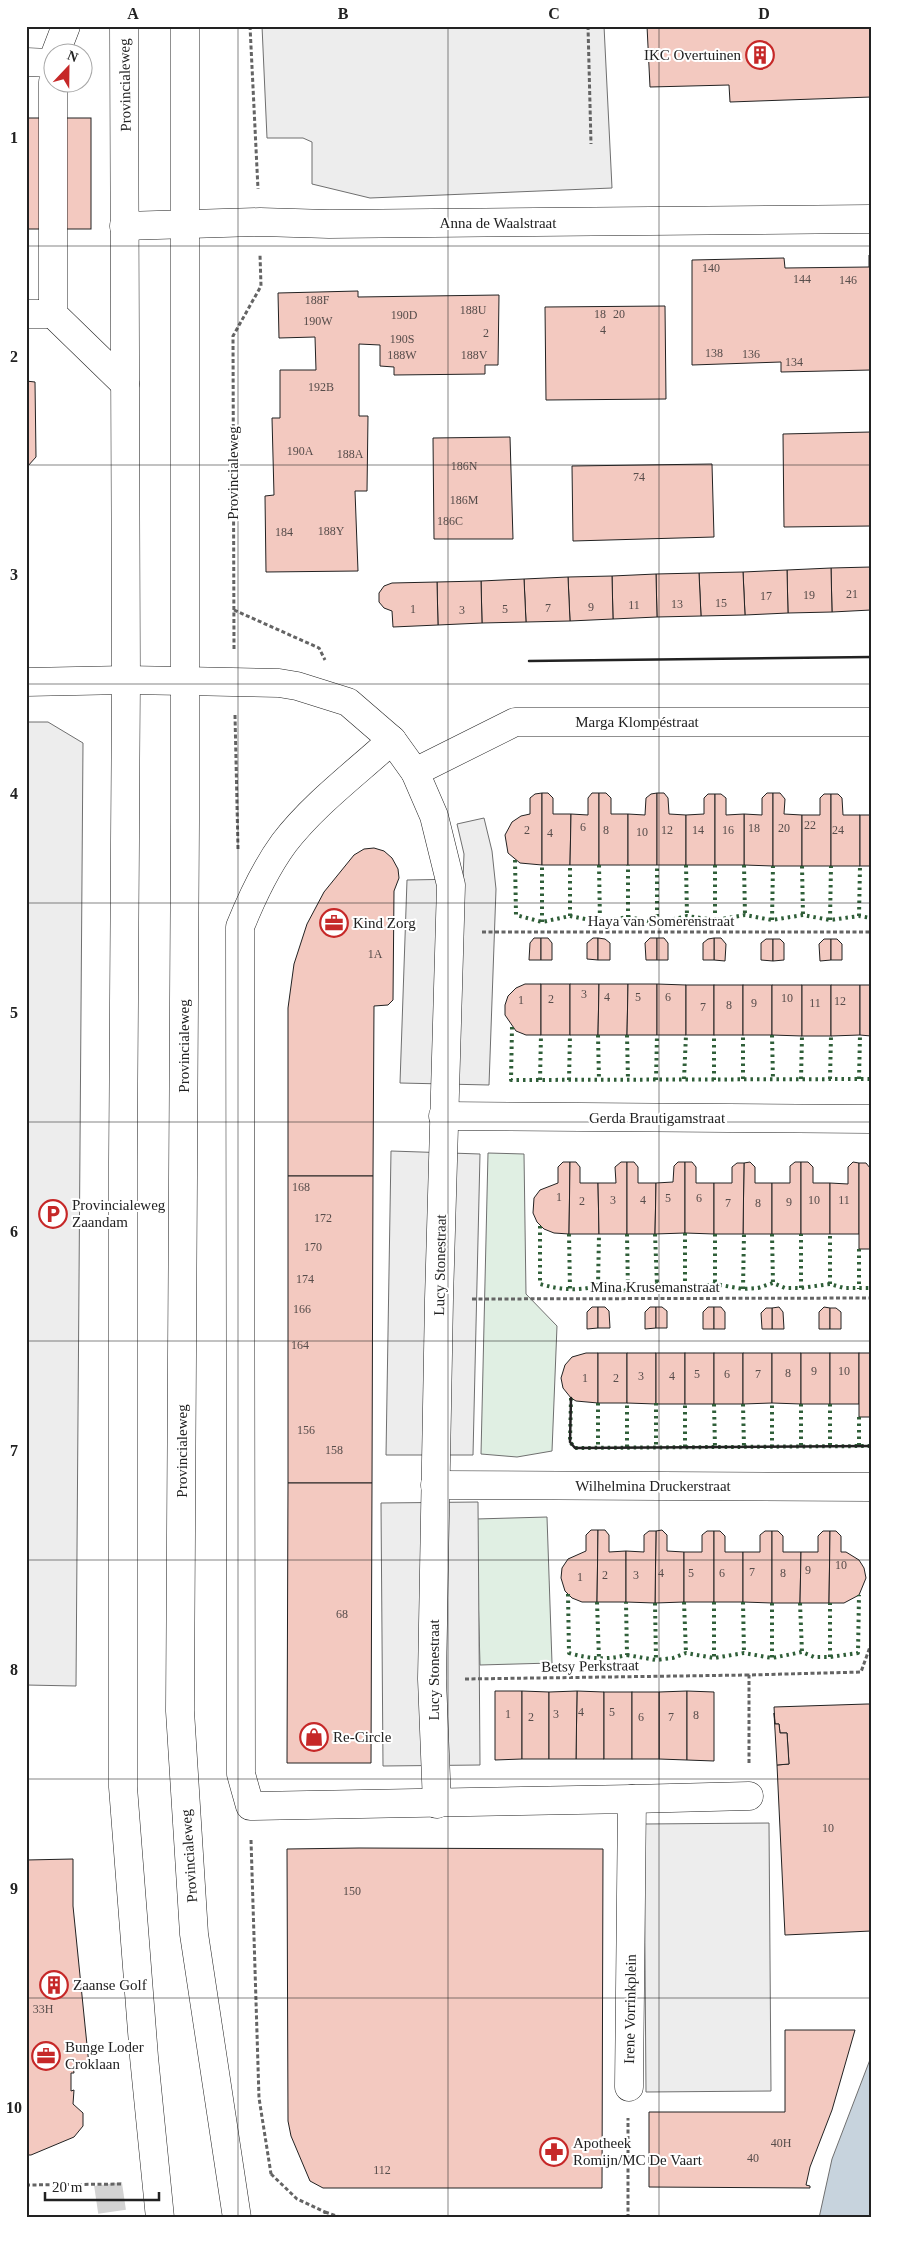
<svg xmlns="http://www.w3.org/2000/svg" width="897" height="2244" font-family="'Times New Roman',serif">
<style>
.green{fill:#e0efe3;stroke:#6f6f6f}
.parking{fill:#ededed;stroke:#6f6f6f}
.water{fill:#c7d3dd;stroke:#6f6f6f}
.building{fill:#f3c9c0;stroke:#222}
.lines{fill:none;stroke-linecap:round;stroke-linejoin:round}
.minor-tunnel{stroke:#d3d3d3;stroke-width:28;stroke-dasharray:28 14;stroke-linecap:butt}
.minor-casing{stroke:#222;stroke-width:29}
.major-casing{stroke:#222;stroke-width:29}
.path{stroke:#646464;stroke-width:3;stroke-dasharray:4 2.5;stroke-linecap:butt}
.minor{stroke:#fff;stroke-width:28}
.major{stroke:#fff;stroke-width:28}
.hedge{stroke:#2f5e38;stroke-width:4;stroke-dasharray:2.5 4;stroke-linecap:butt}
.wall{stroke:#222;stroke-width:2.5}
.grid{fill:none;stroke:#222;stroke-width:1;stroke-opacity:0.55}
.labels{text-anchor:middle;stroke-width:4;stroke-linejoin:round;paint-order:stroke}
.number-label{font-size:12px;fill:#564c4a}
.poi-label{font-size:15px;fill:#222;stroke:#fff;text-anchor:start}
.street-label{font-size:15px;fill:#222;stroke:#fff}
.neatline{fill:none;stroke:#222;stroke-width:2}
.grid-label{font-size:16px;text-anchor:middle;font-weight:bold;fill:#222}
</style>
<rect width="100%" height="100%" fill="#fff"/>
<g class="green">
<path d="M488 1153 524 1154 526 1294 557 1326 552 1451 517 1457 481 1454Z"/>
<path d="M547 1517 552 1663 480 1665 476 1519Z"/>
</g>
<g class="parking">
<path d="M262 26H604L612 188 370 198 312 184V142L303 138H267Z"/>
<path d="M26 722H48L83 743 76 1686 26 1685Z"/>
<path d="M484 818 492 851 496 889 489 1085 400 1083 407 880 463 879 464 854 457 824Z"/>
<path d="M391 1151 480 1154 473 1455H386Z"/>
<path d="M478 1502 480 1765 383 1766 381 1503Z"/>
<path d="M769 1823 771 2091 646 2092 644 1824Z"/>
</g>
<path class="water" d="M871 2057V2218H819L832 2159Z"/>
<g class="building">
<path d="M647 26H871V97L730 102 729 85 650 87Z"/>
<rect x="26" y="118" width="65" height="111"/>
<path d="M869 255H871V370L781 372V362L692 365V260L784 258 785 268 869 267Z"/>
<path d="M358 291V297L499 295 498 365H485V374L394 375V367L380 366V345L359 344V416H368L367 491H355L358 571 266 572 265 496 274 495 272 418H280V370H316L315 337 279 338 278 293Z"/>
<path d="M665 306 666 399 546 400 545 307Z"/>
<path d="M26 381 35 382 36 457 27 467Z"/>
<path d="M871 432V526L784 527 783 434Z"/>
<path d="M510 437 513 539H434L433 438Z"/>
<path d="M712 464 714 537 573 541 572 466Z"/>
<path d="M26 515 28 572H26Z"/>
<path d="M871 567V610L832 612 831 568Z"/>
<path d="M831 568 832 612 788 613 787 570Z"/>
<path d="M787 570 788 613 745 615 743 572Z"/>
<path d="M743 572 745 615 701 616 699 573Z"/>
<path d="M699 573 701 616 657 617 656 574Z"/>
<path d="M656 574 657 617 613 619 612 576Z"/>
<path d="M612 576 613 619 570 621 568 577Z"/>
<path d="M568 577 570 621 526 622 524 579Z"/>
<path d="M524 579 526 622 482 623 481 581Z"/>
<path d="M481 581 482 623 438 625 437 582Z"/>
<path d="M437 582 438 625 393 627 392 611 384 608 379 602V593L384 586 392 583Z"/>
<path d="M542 793V865L520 863 508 853 505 835 512 822 521 816 530 814V798L535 794Z"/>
<path d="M542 793H548L553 798V814H571L570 865H542Z"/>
<path d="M592 793H599V865H570L571 814 588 815V798Z"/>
<path d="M599 793H606L611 798V814H628V865H599Z"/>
<path d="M657 793V865H628V814L645 815 646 798 651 794Z"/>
<path d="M657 793H664L668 798 669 814 686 815V865H657Z"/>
<path d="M767 793H773V866L744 865V814L762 815V798Z"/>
<path d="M773 793H780L785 799 784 814 802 815V866H773Z"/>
<path d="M708 794H715V865H686V815L704 814V798Z"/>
<path d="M715 794H721L726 798V815L744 814V865H715Z"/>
<path d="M824 794H831V866H802V815H820V798Z"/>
<path d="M831 794H838L842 798 843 815H860V866H831Z"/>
<rect x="860" y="815" width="11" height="51"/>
<path d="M374 848 384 851 392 858 398 869 399 878 394 891 393 1000 388 1005 374 1006 373 1176H288V1008L294 964 307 924 324 892 354 855 364 849Z"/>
<path d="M534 938H541V960H529L530 943Z"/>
<path d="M541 938H548L552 943V960H541Z"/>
<path d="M593 938H598V960L587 959V943Z"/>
<path d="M598 938 605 939 610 943V960H598Z"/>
<path d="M650 938H657V960H646L645 943Z"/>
<path d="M657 938H664L668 943V960H657Z"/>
<path d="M714 938H721L726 944 725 961 714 960Z"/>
<path d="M714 938V960H703V943L708 939Z"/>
<path d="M766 939H773V961L761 960V943Z"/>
<path d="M773 939H780L784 943V960L773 961Z"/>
<path d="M824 939H831V960L820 961 819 944Z"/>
<path d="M831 939H837L842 944V960H831Z"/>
<path d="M525 984H541V1035H526L516 1031 505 1015V1005L508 996 516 988Z"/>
<rect x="541" y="984" width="29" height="51"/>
<path d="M570 984H599L598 1035H570Z"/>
<path d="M599 984H628L627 1035H598Z"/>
<path d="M628 984H657V1035H627Z"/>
<path d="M657 984 686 985V1035H657Z"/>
<rect x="686" y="985" width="28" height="50"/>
<rect x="714" y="985" width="29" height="50"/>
<rect x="743" y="985" width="29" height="50"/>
<path d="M772 985H802V1036L772 1035Z"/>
<rect x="802" y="985" width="29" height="51"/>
<path d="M831 985H860V1035L831 1036Z"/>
<path d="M860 985H871V1036L860 1035Z"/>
<path d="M563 1162H570L569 1234 554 1233 544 1229 537 1222 533 1213 534 1198 540 1190 558 1183V1167Z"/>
<path d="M570 1162H576L580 1167V1183H598L599 1234H569Z"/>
<path d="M621 1162H627V1234H599L598 1183H616L615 1167Z"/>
<path d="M627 1162H634L638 1167V1183H656L655 1234H627Z"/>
<path d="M678 1162H685V1233L655 1234 656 1183 673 1182 674 1166Z"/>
<path d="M685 1162H692L696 1167V1183H714V1234L685 1233Z"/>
<path d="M750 1162 755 1167V1183H772V1234H743L744 1163Z"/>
<path d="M795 1162H801V1234H772V1183H790V1166Z"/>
<path d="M801 1162H808L813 1167V1183H830V1234H801Z"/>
<path d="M853 1162 859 1163V1234H830V1183L848 1184V1167Z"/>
<path d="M737 1163H744L743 1234H714V1183H732V1167Z"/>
<path d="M859 1163H866L870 1168 871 1249H859Z"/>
<path d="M288 1176H373L372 1483H288Z"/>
<path d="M592 1307H598V1328L587 1329V1312Z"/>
<path d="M598 1307H605L609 1311 610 1328H598Z"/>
<path d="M650 1307H656V1328L645 1329V1312Z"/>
<path d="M656 1307H662L667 1311V1328H656Z"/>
<path d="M708 1307H714V1329H703V1312Z"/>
<path d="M714 1307H721L725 1312V1329H714Z"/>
<path d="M779 1307 783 1312 784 1329H772V1308Z"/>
<path d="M824 1307 830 1308V1329H819V1312Z"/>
<path d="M766 1308H772V1329H762L761 1313Z"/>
<path d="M830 1308H836L841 1312V1329H830Z"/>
<path d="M586 1353H598V1403L576 1401 571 1398 563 1388 561 1378 565 1365 572 1357Z"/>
<rect x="598" y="1353" width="29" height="50"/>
<path d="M627 1353H656V1404L627 1403Z"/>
<rect x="656" y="1353" width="29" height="51"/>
<rect x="685" y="1353" width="29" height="51"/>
<rect x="714" y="1353" width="29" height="51"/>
<path d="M743 1353H772V1403L743 1404Z"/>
<path d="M772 1353H801V1404L772 1403Z"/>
<rect x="801" y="1353" width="29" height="51"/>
<rect x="830" y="1353" width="29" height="51"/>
<rect x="859" y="1353" width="12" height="64"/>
<path d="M288 1483H372L371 1763H287Z"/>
<path d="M591 1530H598L597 1602H582L572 1598 565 1591 561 1578 562 1568 568 1559 586 1551V1535Z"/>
<path d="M598 1530H605L609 1535V1552L626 1551V1602H597Z"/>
<path d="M662 1530 667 1535V1551L684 1552V1602L655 1603 656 1531Z"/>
<path d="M649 1531H656L655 1603 626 1602V1551L644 1552V1535Z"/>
<path d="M707 1531H714V1602H684V1552H702V1535Z"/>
<path d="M714 1531H720L725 1536V1552H743V1602H714Z"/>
<path d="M765 1531H772V1603L743 1602V1552H760V1535Z"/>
<path d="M772 1531H778L783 1536V1552H801L800 1603H772Z"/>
<path d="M823 1531H830L829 1603H800L801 1552H818V1536Z"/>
<path d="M830 1531H836L841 1536V1552H846L859 1560 864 1568 866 1578 859 1595 844 1603H829Z"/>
<path d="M495 1691H522V1759L495 1760Z"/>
<path d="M522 1691 549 1692V1759H522Z"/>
<path d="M577 1691 604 1692V1759H576Z"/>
<path d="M577 1691 576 1759H549V1692Z"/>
<path d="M687 1691V1760L659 1759V1692Z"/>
<path d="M687 1691 714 1692V1761L687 1760Z"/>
<rect x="604" y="1692" width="28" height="67"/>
<rect x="632" y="1692" width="27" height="67"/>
<path d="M867 1704H871V1931L785 1935 777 1765 789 1764 787 1733H780L779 1724H775L774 1707Z"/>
<path d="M774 1713 775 1724H779L780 1733H787L789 1764 777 1765Z"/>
<path d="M359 1848 603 1849 602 2188H323L310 2181 291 2136 288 2121 287 1849Z"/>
<path d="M73 1859V1906L89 2065 73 2066 74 2073H71V2091L74 2090 73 2104 83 2113V2126L74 2137 31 2155H26V1860Z"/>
<path d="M785 2030H855L832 2110 810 2167 806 2185 810 2186V2188L649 2187V2112H785Z"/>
</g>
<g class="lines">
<path class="minor-tunnel" d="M108 2184 113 2218"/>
<defs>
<g id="minor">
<path d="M56 52 66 26"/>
<path d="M26 62 52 63"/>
<path d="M53 82V314L125 384"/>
<path d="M124 226 260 222 329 224 871 219"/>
<path d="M26 314H53"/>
<path d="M184 681 279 683 297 686 348 702 392 740 415 772 434 816 451 885 439 1299 432 1679 437 1804"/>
<path d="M26 682 126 680"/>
<path d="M392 740C356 773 314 804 284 843 265 869 252 897 240 927L241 1774 250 1806 632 1799 629 2087"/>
<path d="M415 772 515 722H871"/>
<path d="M443 1116 871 1119"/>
<path d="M435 1485 871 1487"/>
<path d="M632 1799 749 1796"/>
</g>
<g id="major">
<path d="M124 26 126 680 123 1163V1787L144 2057 160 2218"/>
<path d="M185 26V822L180 1711 194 1934 237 2218"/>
<path d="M126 680 184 681"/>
</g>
</defs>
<use href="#minor" class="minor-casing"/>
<use href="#major" class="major-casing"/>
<g class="path">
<path d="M250 26 258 189"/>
<path d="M588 26 591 144"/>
<path d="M234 610 319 648 325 660"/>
<path d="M234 649 233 336 261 286 260 255"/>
<path d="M235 715 238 849"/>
<path d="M482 932H871"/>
<path d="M472 1299 871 1298"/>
<path d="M465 1679 749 1675"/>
<path d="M749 1763V1675L861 1672 871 1644"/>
<path d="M251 1840 259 2098 271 2174"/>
<path d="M271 2174 297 2199 325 2212V2218"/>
<path d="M26 2185 123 2184"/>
<path d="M325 2212 343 2218"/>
<path d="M628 2218V2118"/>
</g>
<use href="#minor" class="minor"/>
<use href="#major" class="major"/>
<g class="hedge">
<path d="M515 860 516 915 542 922 570 916 600 922 628 917V865"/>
<path d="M599 865 600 922"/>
<path d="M686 865 687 916"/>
<path d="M715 865V920"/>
<path d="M744 865 745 915"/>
<path d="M802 866 803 915"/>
<path d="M570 916V865"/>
<path d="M859 916 860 866"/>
<path d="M628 917 657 923 687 916 715 920 745 915 772 920 803 915 830 920 859 916 871 918"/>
<path d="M772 920 773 866"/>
<path d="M830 920 831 866"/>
<path d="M542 922V865"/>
<path d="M657 923V865"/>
<path d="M512 1027 511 1080 871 1079"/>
<path d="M598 1035 599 1080"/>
<path d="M627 1035 628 1080"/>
<path d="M772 1035 773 1079"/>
<path d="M684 1079 686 1035"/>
<path d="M743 1079V1035"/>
<path d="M801 1079 802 1036"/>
<path d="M830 1079 831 1036"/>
<path d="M859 1079 860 1035"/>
<path d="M540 1080 541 1035"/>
<path d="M569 1080 570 1035"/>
<path d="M656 1080 657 1035"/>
<path d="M714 1080V1035"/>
<path d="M540 1226V1284C561 1290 577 1291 598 1286L599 1234"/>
<path d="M685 1233V1289"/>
<path d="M569 1234 570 1290"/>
<path d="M627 1234 628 1291"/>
<path d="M655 1234 657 1284"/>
<path d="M715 1234V1284"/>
<path d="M772 1234 773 1283"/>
<path d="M859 1249V1289"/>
<path d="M830 1284V1234"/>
<path d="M598 1286 628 1291 657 1284 685 1289 715 1284 743 1289 758 1288 773 1283 785 1288H801L830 1284 844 1288H871"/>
<path d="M801 1288V1234"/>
<path d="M743 1289 744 1233"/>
<path d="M571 1398 570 1442 575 1448 871 1446"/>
<path d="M598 1403V1448"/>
<path d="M656 1403V1447"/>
<path d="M714 1404 715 1447"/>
<path d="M743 1404 744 1447"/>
<path d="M801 1404V1447"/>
<path d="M830 1404V1447"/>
<path d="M859 1417V1446"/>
<path d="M627 1447V1403"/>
<path d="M685 1447V1404"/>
<path d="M772 1447V1403"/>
<path d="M568 1594 569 1653C590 1659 606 1660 627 1655L626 1602"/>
<path d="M597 1602 599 1659"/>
<path d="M684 1602 686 1653"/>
<path d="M714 1602V1658"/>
<path d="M743 1602 744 1653"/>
<path d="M655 1603 656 1660"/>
<path d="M772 1603V1658"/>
<path d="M800 1603 802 1652"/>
<path d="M627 1655 656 1660 673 1658 686 1653 714 1658 744 1653 772 1658 802 1652 814 1657H830L858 1653 859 1595"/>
<path d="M830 1657V1603"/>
</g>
<g class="wall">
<path d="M529 661 871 657"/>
<path d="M571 1398 570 1442 575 1448 871 1446"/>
</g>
</g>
<path class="grid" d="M238 26V2218M448 26V2218M659 26V2218M26 246H871M26 465H871M26 684H871M26 903H871M26 1122H871M26 1341H871M26 1560H871M26 1779H871M26 1998H871"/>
<defs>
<symbol id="building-ring" viewBox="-11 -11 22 22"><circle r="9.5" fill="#fff" stroke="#c62828" stroke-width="1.5"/><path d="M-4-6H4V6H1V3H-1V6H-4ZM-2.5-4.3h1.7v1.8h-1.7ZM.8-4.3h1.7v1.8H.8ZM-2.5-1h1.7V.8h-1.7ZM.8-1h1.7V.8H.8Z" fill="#c62828"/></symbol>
<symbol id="office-ring" viewBox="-11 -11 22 22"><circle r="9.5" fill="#fff" stroke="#c62828" stroke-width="1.5"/><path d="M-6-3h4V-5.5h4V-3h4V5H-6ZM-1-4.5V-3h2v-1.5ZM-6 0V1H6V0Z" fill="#c62828"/></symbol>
<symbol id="parking-ring" viewBox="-11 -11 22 22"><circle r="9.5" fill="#fff" stroke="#c62828" stroke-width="1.5"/><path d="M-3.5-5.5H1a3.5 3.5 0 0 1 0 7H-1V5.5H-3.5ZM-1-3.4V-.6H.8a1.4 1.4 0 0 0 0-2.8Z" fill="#c62828"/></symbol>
<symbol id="shop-ring" viewBox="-11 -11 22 22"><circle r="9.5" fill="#fff" stroke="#c62828" stroke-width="1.5"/><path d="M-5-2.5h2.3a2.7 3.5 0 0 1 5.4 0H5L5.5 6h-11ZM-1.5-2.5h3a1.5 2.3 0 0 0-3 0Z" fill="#c62828"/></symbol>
<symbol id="pharmacy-ring" viewBox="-11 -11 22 22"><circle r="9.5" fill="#fff" stroke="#c62828" stroke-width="1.5"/><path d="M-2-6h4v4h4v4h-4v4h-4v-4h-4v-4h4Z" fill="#c62828"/></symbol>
</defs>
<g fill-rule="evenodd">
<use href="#building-ring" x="744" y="39" width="32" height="32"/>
<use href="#office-ring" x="318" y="907" width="32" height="32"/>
<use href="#parking-ring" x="37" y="1198" width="32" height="32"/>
<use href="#shop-ring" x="298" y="1721" width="32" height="32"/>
<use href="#building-ring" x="38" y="1969" width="32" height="32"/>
<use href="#office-ring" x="30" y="2040" width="32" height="32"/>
<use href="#pharmacy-ring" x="538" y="2136" width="32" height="32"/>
</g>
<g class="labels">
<g class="number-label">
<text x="711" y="272">140</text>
<text x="802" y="283">144</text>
<text x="848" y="284">146</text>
<text x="317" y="304">188F</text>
<text x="473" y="314">188U</text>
<text x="600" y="318">18</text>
<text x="619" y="318">20</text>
<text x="404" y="319">190D</text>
<text x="318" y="325">190W</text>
<text x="603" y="334">4</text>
<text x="486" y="337">2</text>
<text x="402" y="343">190S</text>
<text x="714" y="357">138</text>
<text x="751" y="358">136</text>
<text x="402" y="359">188W</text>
<text x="474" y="359">188V</text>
<text x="794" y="366">134</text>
<text x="321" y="391">192B</text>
<text x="300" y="455">190A</text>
<text x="350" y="458">188A</text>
<text x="464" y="470">186N</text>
<text x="639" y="481">74</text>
<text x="464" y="504">186M</text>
<text x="450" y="525">186C</text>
<text x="331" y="535">188Y</text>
<text x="284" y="536">184</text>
<text x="852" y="598">21</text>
<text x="809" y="599">19</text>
<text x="766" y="600">17</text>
<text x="721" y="607">15</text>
<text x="677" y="608">13</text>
<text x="634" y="609">11</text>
<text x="591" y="611">9</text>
<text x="548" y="612">7</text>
<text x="413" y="613">1</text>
<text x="505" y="613">5</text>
<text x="462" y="614">3</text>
<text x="810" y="829">22</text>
<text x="583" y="831">6</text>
<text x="754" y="832">18</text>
<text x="784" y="832">20</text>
<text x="527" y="834">2</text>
<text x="606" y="834">8</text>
<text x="667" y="834">12</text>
<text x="698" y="834">14</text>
<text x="728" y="834">16</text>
<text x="838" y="834">24</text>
<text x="642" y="836">10</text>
<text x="550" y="837">4</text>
<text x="375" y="958">1A</text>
<text x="584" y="998">3</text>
<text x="607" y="1001">4</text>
<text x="638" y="1001">5</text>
<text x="668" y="1001">6</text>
<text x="787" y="1002">10</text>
<text x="551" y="1003">2</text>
<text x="521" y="1004">1</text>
<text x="840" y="1005">12</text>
<text x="754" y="1007">9</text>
<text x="815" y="1007">11</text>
<text x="729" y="1009">8</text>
<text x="703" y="1011">7</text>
<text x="301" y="1191">168</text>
<text x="559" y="1201">1</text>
<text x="668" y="1202">5</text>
<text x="699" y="1202">6</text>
<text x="613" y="1204">3</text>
<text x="643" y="1204">4</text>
<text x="814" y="1204">10</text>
<text x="844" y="1204">11</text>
<text x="582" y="1205">2</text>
<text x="789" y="1206">9</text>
<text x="728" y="1207">7</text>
<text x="758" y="1207">8</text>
<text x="323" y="1222">172</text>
<text x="313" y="1251">170</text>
<text x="305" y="1283">174</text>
<text x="302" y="1313">166</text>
<text x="300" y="1349">164</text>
<text x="814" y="1375">9</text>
<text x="844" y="1375">10</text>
<text x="788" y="1377">8</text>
<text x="697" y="1378">5</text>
<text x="727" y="1378">6</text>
<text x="758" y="1378">7</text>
<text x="641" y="1380">3</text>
<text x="672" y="1380">4</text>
<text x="585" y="1382">1</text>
<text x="616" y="1382">2</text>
<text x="306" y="1434">156</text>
<text x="334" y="1454">158</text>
<text x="841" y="1569">10</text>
<text x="808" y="1574">9</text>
<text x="752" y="1576">7</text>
<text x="661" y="1577">4</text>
<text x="691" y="1577">5</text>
<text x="722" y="1577">6</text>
<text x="783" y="1577">8</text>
<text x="605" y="1579">2</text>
<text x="636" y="1579">3</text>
<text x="580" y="1581">1</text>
<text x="342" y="1618">68</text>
<text x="581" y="1716">4</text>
<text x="612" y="1716">5</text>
<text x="508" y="1718">1</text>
<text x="556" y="1718">3</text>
<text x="696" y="1719">8</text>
<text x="531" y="1721">2</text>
<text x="641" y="1721">6</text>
<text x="671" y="1721">7</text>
<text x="828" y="1832">10</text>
<text x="352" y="1895">150</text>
<text x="43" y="2013">33H</text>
<text x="781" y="2147">40H</text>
<text x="753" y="2162">40</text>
<text x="382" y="2174">112</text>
</g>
<g class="poi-label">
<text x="741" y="60" text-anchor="end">IKC Overtuinen</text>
<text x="353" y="928">Kind Zorg</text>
<text x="72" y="1210">Provincialeweg<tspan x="72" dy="17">Zaandam</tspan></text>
<text x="333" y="1742">Re-Circle</text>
<text x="73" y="1990">Zaanse Golf</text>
<text x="65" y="2052">Bunge Loder<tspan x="65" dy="17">Croklaan</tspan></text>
<text x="573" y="2148">Apotheek<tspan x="573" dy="17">Romijn/MC De Vaart</tspan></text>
</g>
<g class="street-label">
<text transform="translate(125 85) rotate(-91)" y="5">Provincialeweg</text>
<text x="498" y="228">Anna de Waalstraat</text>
<text transform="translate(233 473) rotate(-90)" y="5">Provincialeweg</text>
<text x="637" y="727">Marga Klompéstraat</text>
<text x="661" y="926">Haya van Somerenstraat</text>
<text transform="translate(184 1046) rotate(-90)" y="5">Provincialeweg</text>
<text x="657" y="1123">Gerda Brautigamstraat</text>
<text transform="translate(440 1265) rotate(-89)" y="5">Lucy Stonestraat</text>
<text x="655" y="1292">Mina Krusemanstraat</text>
<text transform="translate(182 1451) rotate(-90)" y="5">Provincialeweg</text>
<text x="653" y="1491">Wilhelmina Druckerstraat</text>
<text transform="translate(590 1666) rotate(-1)" y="5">Betsy Perkstraat</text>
<text transform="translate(434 1670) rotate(-90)" y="5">Lucy Stonestraat</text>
<text transform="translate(189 1856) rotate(-94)" y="5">Provincialeweg</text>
<text transform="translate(630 2009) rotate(-89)" y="5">Irene Vorrinkplein</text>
</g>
</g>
<rect width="897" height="2244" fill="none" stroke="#ffffff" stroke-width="55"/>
<g transform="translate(68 68) rotate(22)"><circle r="24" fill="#ffffff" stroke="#a7a7a7"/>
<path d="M0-4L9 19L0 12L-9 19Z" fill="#c62828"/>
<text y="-8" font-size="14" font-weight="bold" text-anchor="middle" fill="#222222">N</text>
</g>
<path d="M45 2192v8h114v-8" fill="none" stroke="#222222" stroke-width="2.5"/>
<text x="52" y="2192" font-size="15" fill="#222222" stroke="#ffffff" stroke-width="4" paint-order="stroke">20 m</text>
<rect x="28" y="28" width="842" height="2188" class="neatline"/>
<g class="grid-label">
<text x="133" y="19">A</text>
<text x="343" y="19">B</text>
<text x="554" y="19">C</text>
<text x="764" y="19">D</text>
<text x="14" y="143">1</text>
<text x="14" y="362">2</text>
<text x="14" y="580">3</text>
<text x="14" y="799">4</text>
<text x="14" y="1018">5</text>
<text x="14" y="1237">6</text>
<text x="14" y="1456">7</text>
<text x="14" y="1675">8</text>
<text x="14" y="1894">9</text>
<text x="14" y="2113">10</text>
</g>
</svg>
